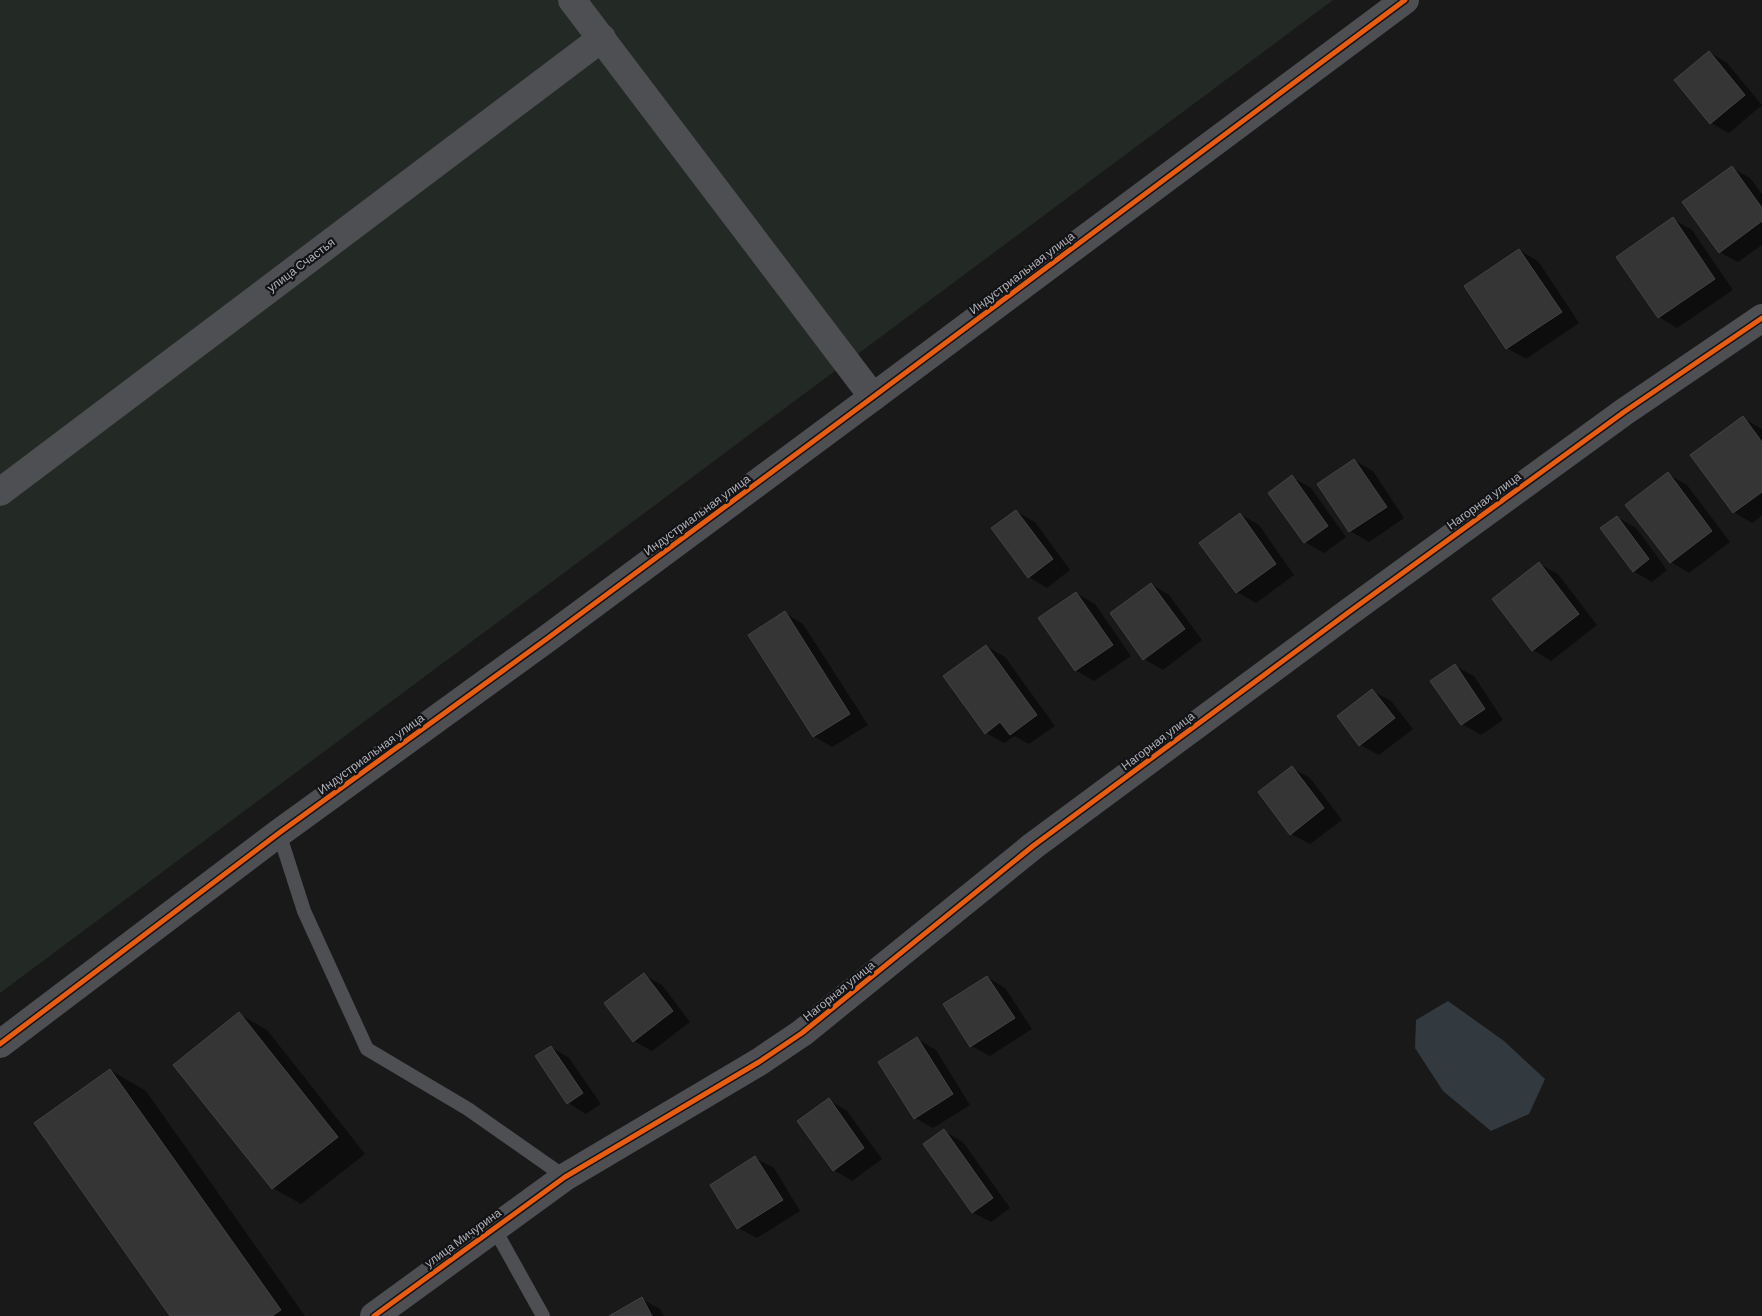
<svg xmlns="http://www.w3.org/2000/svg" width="1762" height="1316" font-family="Barlow,sans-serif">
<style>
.green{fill:#232924}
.water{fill:#323a3f}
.shadow{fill:#0007}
.building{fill:#353536;stroke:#424345}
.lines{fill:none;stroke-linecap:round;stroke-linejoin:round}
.lane{stroke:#4e4f52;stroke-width:14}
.street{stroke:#4e4f52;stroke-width:28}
.cycleway-casing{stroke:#131315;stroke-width:8}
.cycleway{stroke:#e95d12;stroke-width:5}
.labels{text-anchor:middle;stroke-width:4.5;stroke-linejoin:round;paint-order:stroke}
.street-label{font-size:12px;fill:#acb0b8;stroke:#131315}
</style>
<rect width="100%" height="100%" fill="#191919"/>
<path class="green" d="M0 0H1333L0 993Z"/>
<path class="water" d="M1448 1001 1504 1041 1545 1079 1529 1114 1491 1131 1443 1091 1415 1048 1416 1020Z"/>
<g class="shadow">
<path d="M1709 52 1727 63 1762 105 1729 133 1711 123Z"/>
<path d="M1732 168 1750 178 1762 194V245L1738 262 1719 252Z"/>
<path d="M1673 219 1692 230 1733 290 1677 328 1659 317 1618 257Z"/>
<path d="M1519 250 1538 261 1579 323 1526 359 1507 348Z"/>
<path d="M1743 418 1762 429V516L1752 523 1734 512Z"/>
<path d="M1354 460 1373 471 1404 518 1369 542 1350 531 1319 484Z"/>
<path d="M1668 474 1687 485 1730 542 1689 573 1671 562Z"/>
<path d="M1292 477 1311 488 1346 537 1324 553 1305 542 1270 493Z"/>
<path d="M1016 511 1035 522 1070 570 1047 588 1029 577Z"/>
<path d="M1240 514 1259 525 1294 575 1256 603 1237 592 1201 543Z"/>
<path d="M1617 517 1636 528 1667 570 1652 582 1633 571Z"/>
<path d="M1539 564 1558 574 1597 625 1551 661 1533 650Z"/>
<path d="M1151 584 1169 595 1202 640 1163 670 1144 659Z"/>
<path d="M1076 593 1095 604 1131 656 1094 681 1075 670Z"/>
<path d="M785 613 803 624 868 725 832 747 814 736Z"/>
<path d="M986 646 1005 657 1055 726 1029 744 1014 736 1004 743 986 733Z"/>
<path d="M1455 666 1474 676 1503 720 1481 735 1462 724 1432 681Z"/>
<path d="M1372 691 1391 701 1413 729 1379 755 1360 745Z"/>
<path d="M1292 768 1310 778 1342 820 1310 844 1291 834Z"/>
<path d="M644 975 662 985 690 1022 652 1051 634 1041Z"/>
<path d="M987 977 1005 988 1032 1029 990 1056 971 1046Z"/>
<path d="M239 1014 267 1030 365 1154 301 1204 273 1188 175 1065Z"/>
<path d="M917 1039 936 1050 970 1105 933 1128 915 1118Z"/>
<path d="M551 1047 569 1058 601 1104 586 1114 568 1103Z"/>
<path d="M110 1070 146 1091 305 1316H171Z"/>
<path d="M829 1100 847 1111 882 1159 852 1181 834 1170Z"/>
<path d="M944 1131 963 1142 1010 1208 991 1222 972 1212Z"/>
<path d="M755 1158 774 1168 800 1211 757 1238 738 1228Z"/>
<path d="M642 1299 660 1309 664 1316H612Z"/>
</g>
<g class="building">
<path d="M1709 51 1745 95 1710 124 1674 80Z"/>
<path d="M1732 166 1762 208V221L1719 253 1682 202Z"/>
<path d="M1673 217 1715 279 1658 318 1616 257Z"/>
<path d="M1519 249 1562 312 1506 349 1464 286Z"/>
<path d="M1743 416 1762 442V492L1733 513 1690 455Z"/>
<path d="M1354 459 1387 507 1349 532 1317 484Z"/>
<path d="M1668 472 1712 531 1670 563 1625 505Z"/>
<path d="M1292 475 1328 526 1304 543 1268 493Z"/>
<path d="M1016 510 1053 559 1028 578 991 528Z"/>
<path d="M1240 513 1276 564 1236 593 1199 543Z"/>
<path d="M1617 516 1649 559 1633 572 1600 528Z"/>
<path d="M1539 562 1579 614 1532 651 1492 599Z"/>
<path d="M1151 583 1185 629 1143 660 1110 613Z"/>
<path d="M1076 592 1113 645 1075 671 1038 618Z"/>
<path d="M785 611 850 714 813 737 748 635Z"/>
<path d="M986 645 1037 715 1010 735 1000 722 985 734 943 676Z"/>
<path d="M1455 664 1485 709 1461 725 1430 681Z"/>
<path d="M1372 689 1395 718 1359 746 1337 716Z"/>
<path d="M1292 766 1324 808 1290 835 1258 792Z"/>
<path d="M644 973 673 1011 633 1042 604 1003Z"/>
<path d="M987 976 1015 1018 970 1047 943 1004Z"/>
<path d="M239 1012 338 1137 272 1189 173 1065Z"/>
<path d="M917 1037 953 1094 914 1119 878 1062Z"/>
<path d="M551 1046 583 1093 567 1104 535 1056Z"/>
<path d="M110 1069 281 1310 272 1316H170L34 1123Z"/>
<path d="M829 1098 864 1148 833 1171 797 1121Z"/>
<path d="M944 1129 993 1198 972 1213 923 1144Z"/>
<path d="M755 1156 783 1200 737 1229 710 1185Z"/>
<path d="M642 1297 652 1316H609Z"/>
</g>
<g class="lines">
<g class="lane">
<path d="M279 833 304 911 367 1049 468 1109 565 1177"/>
<path d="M494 1228 543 1316"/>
</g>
<g class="street">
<path d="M572 0 873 397"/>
<path d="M0 492 602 38"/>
<path d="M0 1044 279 833 548 638 873 397 1405 0"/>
<path d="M374 1316 565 1177 759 1062 802 1033 1033 846 1349 612 1624 412 1762 318"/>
</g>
<defs>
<g id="cycleway">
<path d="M0 1044 279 833 548 638 873 397 1405 0"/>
<path d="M374 1316 565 1177 759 1062 802 1033 1033 846 1349 612 1624 412 1762 318"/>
</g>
</defs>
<use href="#cycleway" class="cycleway-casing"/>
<use href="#cycleway" class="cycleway"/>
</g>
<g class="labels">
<g class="street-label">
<text transform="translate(301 265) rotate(-37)" y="4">улица Счастья</text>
<text transform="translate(1022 273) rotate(-37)" y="4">Индустриальная улица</text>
<text transform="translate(1484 501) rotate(-36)" y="4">Нагорная улица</text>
<text transform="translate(697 515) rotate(-36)" y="4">Индустриальная улица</text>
<text transform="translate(1158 741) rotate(-37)" y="4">Нагорная улица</text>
<text transform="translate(371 754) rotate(-36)" y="4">Индустриальная улица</text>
<text transform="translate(839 991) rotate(-39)" y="4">Нагорная улица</text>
<text transform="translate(463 1238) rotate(-36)" y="4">улица Мичурина</text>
</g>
</g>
</svg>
